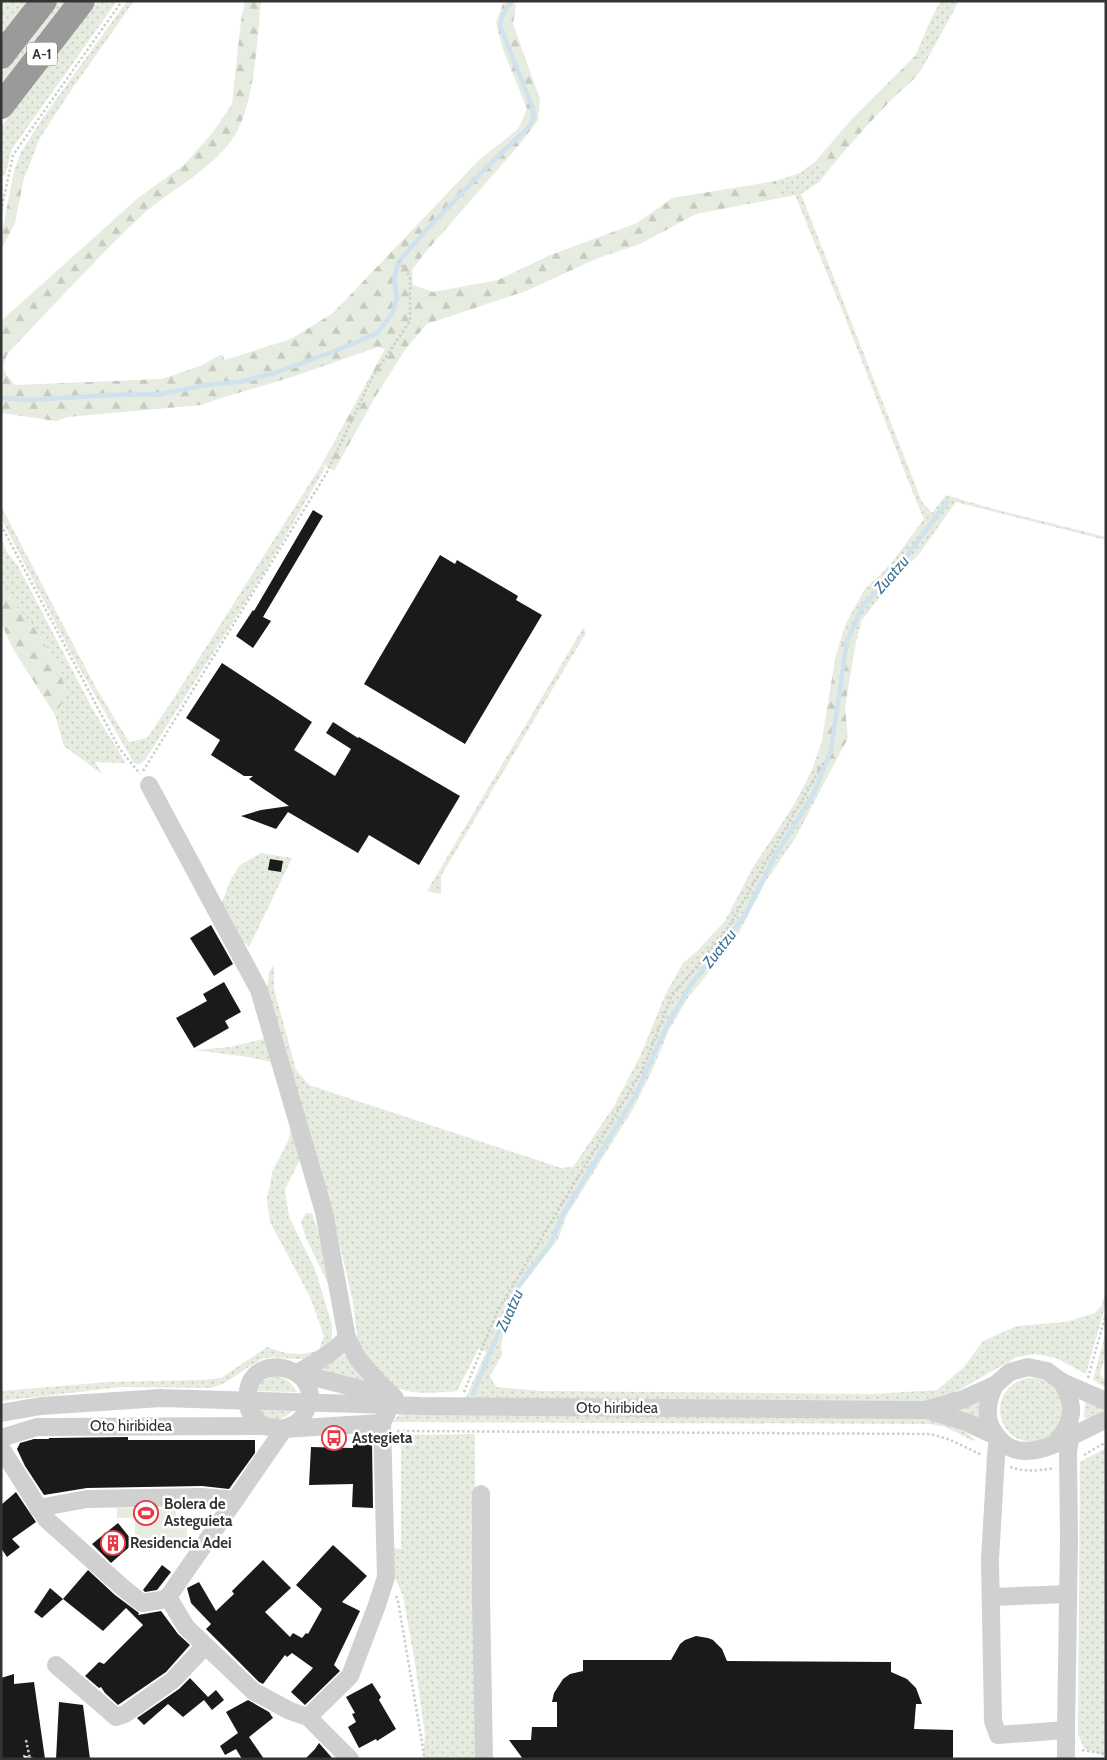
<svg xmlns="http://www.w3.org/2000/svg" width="1107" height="1760" font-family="Cabin,sans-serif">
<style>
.grass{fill:url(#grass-dots)}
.forest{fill:url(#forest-firs)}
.green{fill:#e6ecdf}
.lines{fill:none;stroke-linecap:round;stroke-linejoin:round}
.stream{stroke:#cfe2ee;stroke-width:4.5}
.building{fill:#1a1a1a}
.path{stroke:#cdcdcd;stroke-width:2.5;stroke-dasharray:2.5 2.5;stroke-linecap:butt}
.minor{stroke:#d0d0d0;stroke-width:18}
.highway{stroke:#9a9a9a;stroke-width:26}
.labels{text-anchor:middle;stroke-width:5;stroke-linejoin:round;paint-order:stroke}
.shield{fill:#fff;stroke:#707070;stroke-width:1}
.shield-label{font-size:14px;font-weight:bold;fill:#333}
.street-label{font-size:15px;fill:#333;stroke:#fff}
.poi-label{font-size:15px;font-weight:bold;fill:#333;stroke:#fff;text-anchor:start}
.water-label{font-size:16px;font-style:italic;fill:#3f7597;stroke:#fff}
</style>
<defs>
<pattern id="grass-dots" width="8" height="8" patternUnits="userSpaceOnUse" patternTransform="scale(1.25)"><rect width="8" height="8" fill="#e6ecdf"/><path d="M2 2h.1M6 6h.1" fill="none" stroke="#c6cbc0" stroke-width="1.8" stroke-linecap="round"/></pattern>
<pattern id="forest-firs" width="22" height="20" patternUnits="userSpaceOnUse" patternTransform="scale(1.25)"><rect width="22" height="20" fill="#e6ecdf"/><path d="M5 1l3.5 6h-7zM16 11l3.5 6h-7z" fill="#c6cbc0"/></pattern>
</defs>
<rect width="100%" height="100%" fill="#fff"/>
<g class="grass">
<path d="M1 1H27L1 36Z"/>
<path d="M56 1H68L1 89V73Z"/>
<path d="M98 1H117L12 149 5 176 1 175V127Z"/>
<path d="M127 1H134L72 89 40 138 24 178 14 171 21 152 42 119Z"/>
<path d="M941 1H959L924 65 915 56 934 13Z"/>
<path d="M815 162 827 172 819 182 801 194 922 502 932 513 946 495 990 508 1106 537V540L956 502 919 554 886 589 862 620 856 642 839 645 846 623 865 589 890 565 924 519 915 498 844 315 795 195 780 198 776 181 800 173Z"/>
<path d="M322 464 325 468 264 573 145 760 139 764 134 763 72 655 21 557 1 518V506L96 688 129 742 147 738 170 704Z"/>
<path d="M1 539 7 552 18 566 92 708 126 763 95 762 102 774 64 746 55 715 67 694 58 665 35 629 7 595 1 585Z"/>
<path d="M583 628 586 633 441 876V894L427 891Z"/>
<path d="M822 741 815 783 821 789 796 837 766 881 733 944 689 996 669 1030 651 1073 633 1109 567 1215 558 1239 518 1291 505 1327 501 1346 502 1355 490 1376 496 1387 541 1391 873 1394 937 1390 963 1368 983 1341 1017 1326 1066 1322 1095 1313 1102 1305 1106 1288V1303L1086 1374 1056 1358 1035 1354 1017 1357 954 1393 927 1401 465 1399 486 1352 479 1348 457 1391C422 1394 392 1397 368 1365 356 1349 356 1322 353 1303 349 1284 345 1265 340 1247 319 1161 292 1076 267 991L269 973 274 964V989L296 1070 309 1085 561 1168 573 1167 614 1106 640 1056 666 993 683 963 697 951 725 921 752 869 795 803 812 770Z"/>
<path d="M261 853 292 858 249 947 239 938 221 905 230 881 240 865Z"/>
<path d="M268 1038 276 1063 248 1057 195 1050 230 1047Z"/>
<path d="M292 1120 302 1155 285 1190 289 1217 315 1269 332 1325V1343L310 1359H293L273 1357 261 1359 225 1383 212 1388 121 1387 1 1401V1391L109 1382 201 1380 221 1378 267 1347C285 1354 300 1357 319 1350L324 1336 310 1297 270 1222 267 1198 273 1170 289 1139Z"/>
<path d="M306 1213H312C321 1238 327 1263 331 1290L306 1238 301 1222Z"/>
<path d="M1106 1331V1352L1100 1374 1106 1382V1388L1093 1380Z"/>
<path d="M348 1352 372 1385 317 1369 338 1359Z"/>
<path d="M275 1376C286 1378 291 1382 297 1392L254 1391 261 1381Z"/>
<circle cx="1032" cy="1410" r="32"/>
<path d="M981 1399V1421L952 1409Z"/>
<path d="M1085 1402 1106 1407V1414L1084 1418Z"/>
<path d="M257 1410 293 1411C279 1423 270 1422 257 1410Z"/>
<path d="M403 1414 921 1417C941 1421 961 1425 975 1440L973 1441 946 1427 931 1424 393 1422 398 1416Z"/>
<path d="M475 1434 476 1759H423L425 1734 415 1663 403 1596 390 1566 391 1548 401 1549V1435Z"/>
<path d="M1106 1448V1757L1084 1748 1078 1734 1080 1462Z"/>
</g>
<g class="forest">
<path d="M245 1H261C257 40 255 102 235 135 212 171 172 188 141 216 95 260 52 307 8 353 0 368 4 373 15 385L162 379 200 366 222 354 225 360 291 339 333 313 478 161 518 129 527 109 502 47 496 22 504 1H512L516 5 513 24 540 99 538 120 520 144 423 255 412 270 413 285 433 292 498 280 548 256 637 223 672 198 776 181 780 198 696 214 640 244 598 258 526 291 427 324 407 347 377 394 334 471 322 464 385 349 378 347 295 376 215 400 201 405 68 417 56 421 1 413V321L138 198 185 164 213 132 232 104 241 20Z"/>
<path d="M915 56 924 65C916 80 904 87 892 99 870 122 848 146 827 172L815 162 850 121Z"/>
<path d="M14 171 24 178 15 223 1 250V232L3 228Z"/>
<path d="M1 585 7 595 35 629 58 665 67 694 55 715 13 649 1 623Z"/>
<path d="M856 642 845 707 848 738 821 789 815 783 835 659 839 645Z"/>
</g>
<path class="green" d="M117 1508 176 1509V1519H187V1544L135 1543V1518H117Z"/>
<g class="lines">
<g class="stream">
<path d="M1 398 32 400 110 395 161 394 206 385 239 382 275 373 340 349 377 333 392 314 397 298 394 277 399 261 432 224 486 168 527 129 534 118 532 106 500 26 503 14 512 1"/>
<path d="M473 1394 517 1288 551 1243 562 1216 635 1096 665 1030 689 987 744 917 775 856 813 795 831 750 847 641 862 607 898 568 947 502"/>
</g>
</g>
<g class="building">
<path d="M313 510 323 516 263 617 271 621 253 648 236 636 253 610 254 611Z"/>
<path d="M440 555 455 564 457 560 518 596 516 600 542 615 465 744 364 684Z"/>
<path d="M222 663 312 722 294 750 335 776 351 749 326 733 333 722 358 738 359 737 460 796 419 865 369 835 358 853 288 812 276 829 241 816 261 810 289 806 249 779 253 776H244L211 755 220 740 186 718Z"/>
<path d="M270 859 283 861 281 872 268 870Z"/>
<path d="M211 925 233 964 214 976 190 938Z"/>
<path d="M224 982 241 1012 225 1021 229 1028 194 1048 176 1018 207 1001 203 994Z"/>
<path d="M128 1437V1440H255V1453L229 1489 202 1486 87 1488 44 1495 25 1466 17 1449 20 1443 34 1439H49V1438Z"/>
<path d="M353 1441H372L373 1508 352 1507 353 1484 309 1485 311 1447 353 1448Z"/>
<path d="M16 1492 36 1522 12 1539 20 1547 7 1557 1 1548V1505Z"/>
<path d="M118 1523 134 1543 111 1563 92 1544Z"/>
<path d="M333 1545 367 1576 342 1602 360 1611 334 1665 340 1671 305 1705 291 1692 313 1668 292 1653 287 1657 285 1655 263 1684 259 1682 206 1629 211 1624 191 1603 187 1588 199 1582 216 1611 234 1594 232 1591 263 1560 291 1588 265 1612 290 1637 293 1633 302 1638 306 1633 308 1634 322 1609 296 1585Z"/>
<path d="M162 1565 171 1572 157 1590 145 1592 143 1590Z"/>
<path d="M88 1570 115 1595 139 1613 138 1615 161 1611 178 1634 190 1645 166 1672 118 1705 105 1693 101 1687 99 1688 85 1676 99 1662 104 1664 143 1625 126 1608 103 1631 63 1599Z"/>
<path d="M50 1588 63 1599 42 1618 34 1612Z"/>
<path d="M696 1636 708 1638 713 1640 722 1649 727 1661 891 1662V1672L907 1679 916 1688 922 1704H916L914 1729 953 1730V1759H523L509 1740H531L532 1727H557V1702H552L554 1693 563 1679 570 1674 583 1671V1660H671L680 1644 685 1640Z"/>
<path d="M14 1674V1684L34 1682 45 1759H37L23 1755 24 1759H1V1678Z"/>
<path d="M190 1678 208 1697 216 1690 224 1700 212 1710 204 1700 183 1717 168 1704 144 1725 137 1718 179 1689Z"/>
<path d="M372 1683 381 1697 379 1700 396 1729 377 1741 376 1739 359 1748 348 1727 356 1722 352 1714 355 1713 346 1697Z"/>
<path d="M248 1700 269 1712 273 1718 249 1737 264 1759H242L236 1749 225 1755 220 1746 238 1733 226 1712Z"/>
<path d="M59 1702 83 1705 90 1759H56Z"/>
<path d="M319 1743 333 1759H305L315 1749Z"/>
</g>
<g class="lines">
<g class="path">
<path d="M1 211 13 155 122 1"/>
<path d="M1 525 119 748 140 774"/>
<path d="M143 771 326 474 373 376 410 321V277L399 261"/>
<path d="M1088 1378 1106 1314"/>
<path d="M464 1392 497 1312 643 1069 671 997 726 931 824 762"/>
<path d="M397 1431 930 1434 948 1439 982 1455"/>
<path d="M1084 1455 1106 1442"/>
<path d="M1010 1467C1025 1472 1038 1471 1054 1468"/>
<path d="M396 1596 398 1601 424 1754 421 1759"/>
<path d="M26 1740 30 1759"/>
<path d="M1082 1750 1106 1754"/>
</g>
<g class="minor">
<path d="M149 785 259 990 324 1212 347 1338 358 1359 378 1382 395 1398"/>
<path d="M297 1373 392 1397"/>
<path d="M297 1373C316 1363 333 1353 347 1338"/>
<path d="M995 1385C988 1399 984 1414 992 1429 1019 1477 1071 1433 1106 1420"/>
<path d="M926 1410 966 1422 996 1436"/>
<path d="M1 1413 41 1406 161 1398 421 1406 925 1410 961 1400 995 1385 1010 1372 1028 1367 1047 1371 1062 1382 1106 1401"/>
<path d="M1 1438 37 1427 263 1426 284 1429 382 1423"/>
<path d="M1000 1440 997 1446 996 1456 990 1560 993 1721 998 1735 1066 1730 1069 1539 1068 1453 1070 1437"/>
<path d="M1056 1442C1074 1422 1076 1406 1062 1382"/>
<path d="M1 1448 46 1519 122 1587 142 1603 161 1600 168 1597 284 1429C288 1427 297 1424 300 1420 303 1418 304 1413 306 1410 327 1369 255 1349 248 1390 245 1408 250 1415 263 1426"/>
<path d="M481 1494V1597L484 1759"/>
<path d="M38 1508 87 1499 202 1497 235 1500"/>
<path d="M168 1597 186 1627 253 1691 290 1711 308 1717 350 1759"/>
<path d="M991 1597 1068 1594"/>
<path d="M56 1665 116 1717 125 1714 173 1680 205 1646"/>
<path d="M308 1717 350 1676 377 1605 386 1577 382 1423 387 1413"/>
<path d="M1066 1730V1759"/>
</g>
<g class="highway">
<path d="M1 56 44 1"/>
<path d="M1 106 82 1"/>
</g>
</g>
<defs>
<symbol id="bus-ring" viewBox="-11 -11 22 22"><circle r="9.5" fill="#fff" stroke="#e63946" stroke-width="1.5"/><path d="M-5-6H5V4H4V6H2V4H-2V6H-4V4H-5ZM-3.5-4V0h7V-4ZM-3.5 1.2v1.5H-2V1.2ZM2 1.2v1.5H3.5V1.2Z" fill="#e63946"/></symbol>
<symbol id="stadium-ring" viewBox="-11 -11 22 22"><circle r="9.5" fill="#fff" stroke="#e63946" stroke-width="1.5"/><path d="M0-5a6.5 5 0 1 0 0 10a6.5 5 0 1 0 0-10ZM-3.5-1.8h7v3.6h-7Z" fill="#e63946"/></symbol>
<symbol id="building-ring" viewBox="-11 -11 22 22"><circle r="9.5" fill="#fff" stroke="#e63946" stroke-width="1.5"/><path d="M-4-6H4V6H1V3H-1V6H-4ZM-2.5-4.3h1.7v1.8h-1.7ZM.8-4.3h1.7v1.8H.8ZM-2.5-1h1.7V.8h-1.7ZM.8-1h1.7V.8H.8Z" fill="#e63946"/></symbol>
</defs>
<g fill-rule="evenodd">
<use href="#bus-ring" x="320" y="1424" width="28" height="28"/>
<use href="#stadium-ring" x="132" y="1499" width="28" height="28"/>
<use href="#building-ring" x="99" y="1529" width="28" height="28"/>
</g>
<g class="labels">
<rect class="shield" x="27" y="42.5" width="30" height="23" rx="4"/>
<g class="shield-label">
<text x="42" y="59">A-1</text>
</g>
<g class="street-label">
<text x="617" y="1413">Oto hiribidea</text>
<text x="131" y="1431">Oto hiribidea</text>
</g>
<g class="poi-label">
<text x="352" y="1443">Astegieta</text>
<text x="164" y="1509">Bolera de<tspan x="164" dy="17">Asteguieta</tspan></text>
<text x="130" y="1548">Residencia Adei</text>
</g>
<g class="water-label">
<text transform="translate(891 574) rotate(-49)" y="6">Zuatzu</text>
<text transform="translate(719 948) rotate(-52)" y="6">Zuatzu</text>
<text transform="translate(509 1310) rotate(-66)" y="6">Zuatzu</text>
</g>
</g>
<rect width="1107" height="1760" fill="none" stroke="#333333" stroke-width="5"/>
</svg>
